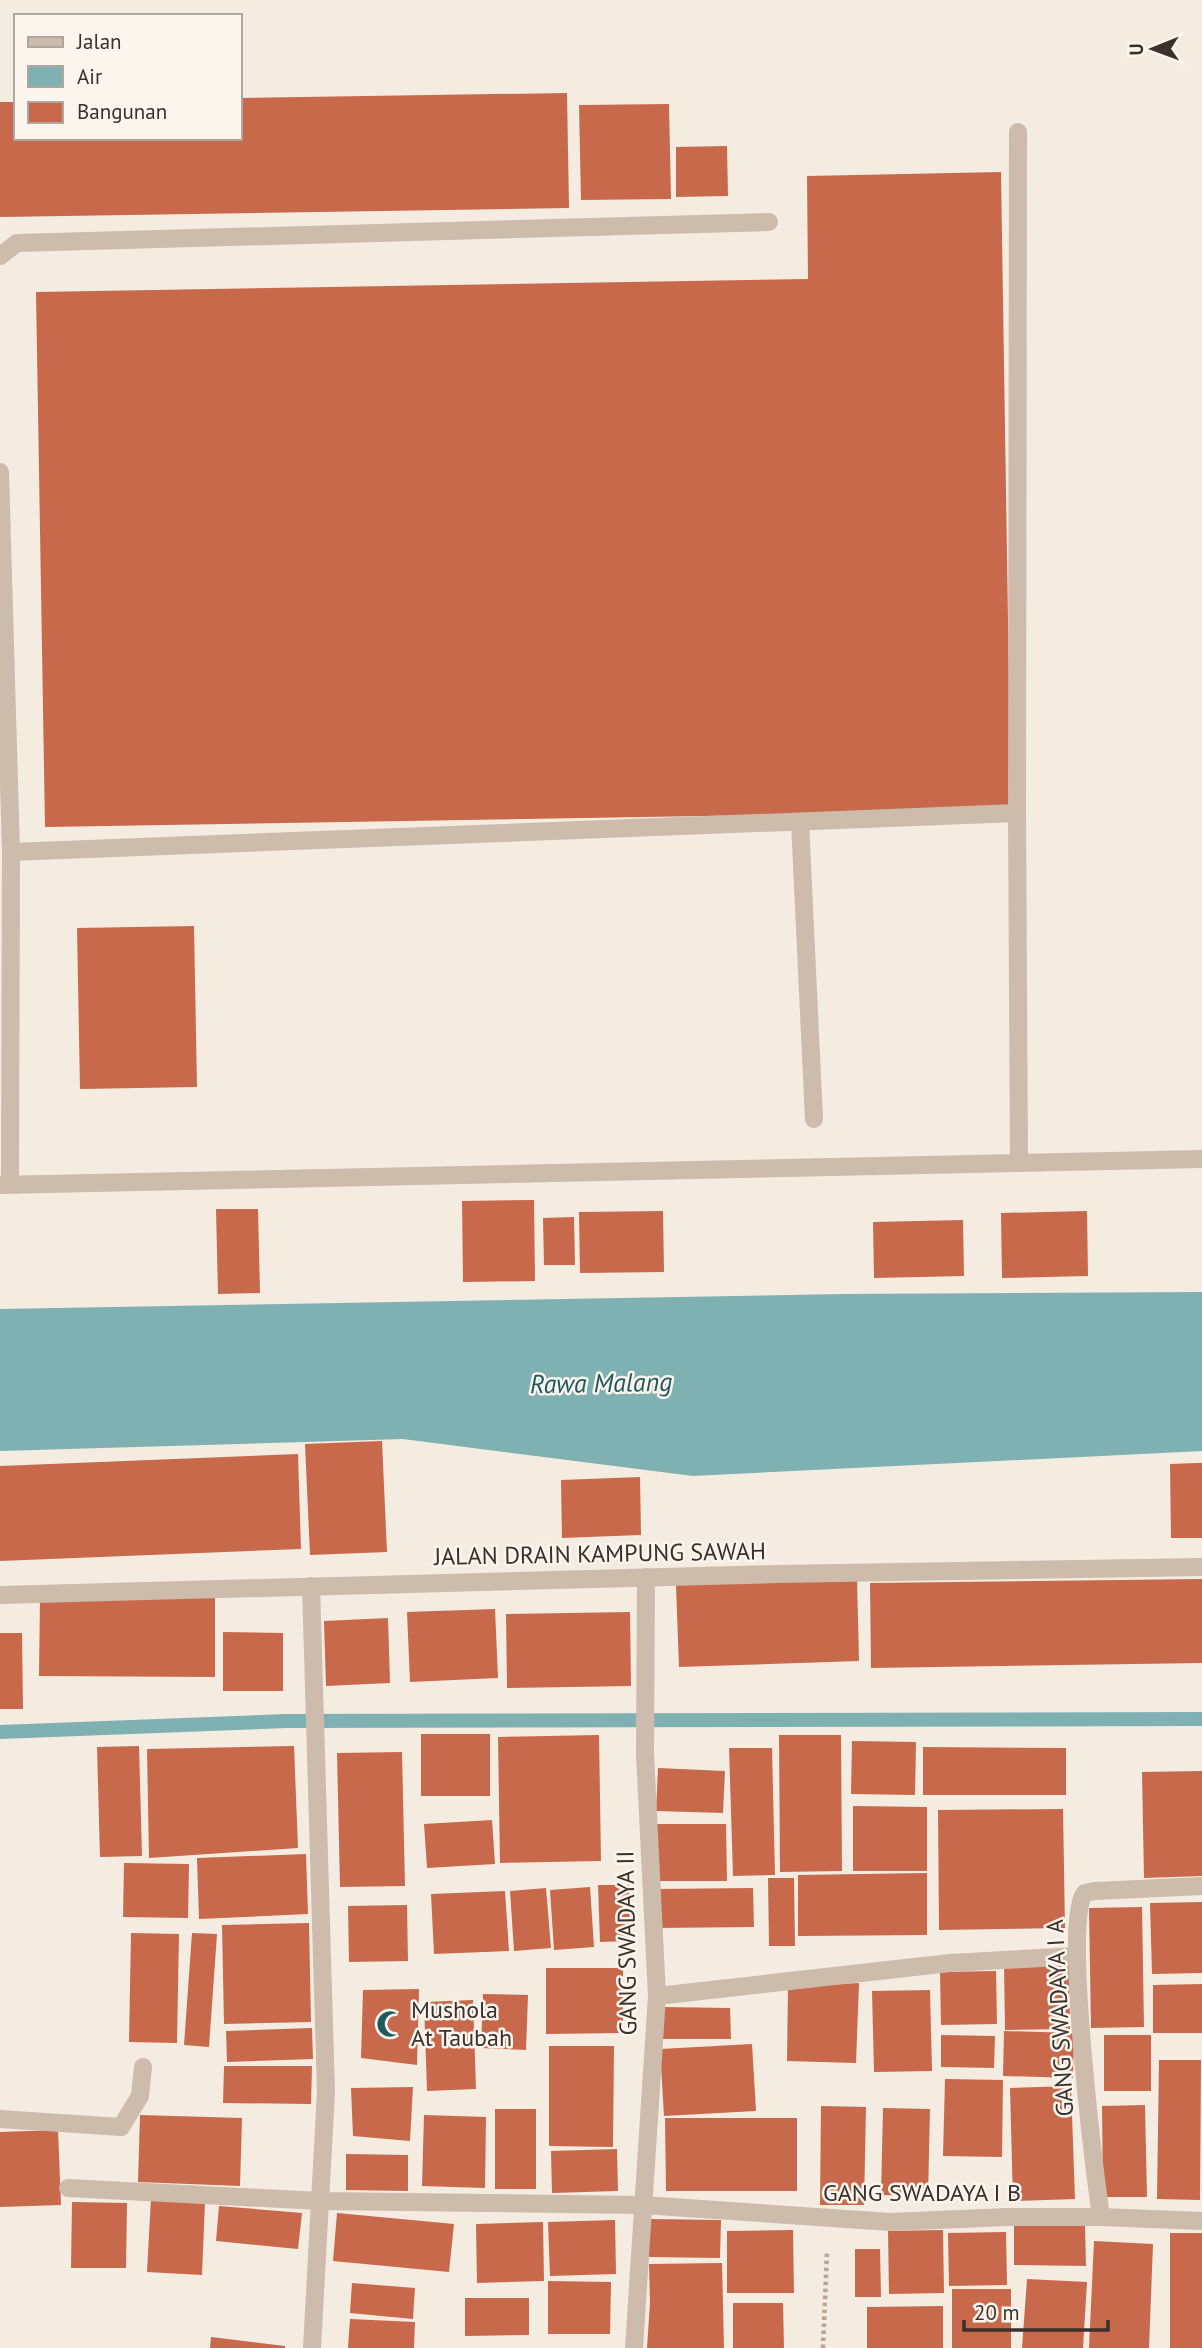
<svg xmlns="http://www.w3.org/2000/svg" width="1202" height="2348" font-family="'PT Sans',sans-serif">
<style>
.water{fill:#7fb0b2}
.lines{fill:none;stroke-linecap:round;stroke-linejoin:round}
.stream{stroke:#7fb0b2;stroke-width:14}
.building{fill:#c8694b}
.path{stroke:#b9a596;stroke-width:4.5;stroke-dasharray:3.5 3.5;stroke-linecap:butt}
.lane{stroke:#cdbbac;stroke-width:18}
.street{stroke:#cdbbac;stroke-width:18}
.labels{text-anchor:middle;stroke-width:5;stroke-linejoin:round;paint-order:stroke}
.street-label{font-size:24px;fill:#3b302b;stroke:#fbf5ee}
.poi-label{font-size:24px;fill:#3b302b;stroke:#fbf5ee;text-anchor:start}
.water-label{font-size:26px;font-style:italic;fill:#1f5a5e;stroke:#fbf5ee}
</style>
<rect width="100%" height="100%" fill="#f4ebe1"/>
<path class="water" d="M1202 1292V1451L693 1476 403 1439 0 1451V1309L843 1294Z"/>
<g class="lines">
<path class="stream" d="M0 1732 286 1721 1202 1719"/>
</g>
<g class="building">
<path d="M567 93 569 208 0 217V102H16V138H240V98Z"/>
<path d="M669 104 671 199 581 200 579 105Z"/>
<path d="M727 146 728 196 676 197V147Z"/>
<path d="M1001 172 1011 811 45 827 36 292 808 279 807 176Z"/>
<path d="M194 926 197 1087 80 1089 77 928Z"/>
<path d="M534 1200 535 1281 463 1282 462 1201Z"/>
<path d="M216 1209H258L260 1293 218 1294Z"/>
<path d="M663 1211 664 1272 580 1273 579 1212Z"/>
<path d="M1087 1211 1088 1276 1002 1278 1001 1213Z"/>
<path d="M574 1217 575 1265H544L543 1218Z"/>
<path d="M963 1220 964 1276 874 1278 873 1222Z"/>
<path d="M382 1441 387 1552 310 1555 305 1444Z"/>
<path d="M298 1454 301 1549 0 1561V1466Z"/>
<path d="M1197 1463H1202V1538H1171L1170 1464Z"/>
<path d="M640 1477 641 1535 562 1538 561 1480Z"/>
<path d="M857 1579 859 1661 679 1667 676 1585Z"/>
<path d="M1202 1579V1663L871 1668 870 1583Z"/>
<path d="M40 1598H215V1677L39 1676Z"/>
<path d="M495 1609 498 1678 410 1682 407 1612Z"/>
<path d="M630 1612 631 1686 507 1688 506 1614Z"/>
<path d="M388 1618 390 1683 326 1686 324 1621Z"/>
<path d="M223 1632 283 1633V1691H223Z"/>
<path d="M0 1633H22L23 1709H0Z"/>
<rect x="421" y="1734" width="69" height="62"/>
<path d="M599 1735 601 1861 500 1863 498 1737Z"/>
<path d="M779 1735H841L842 1871 780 1872Z"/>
<path d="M852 1741 916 1742 915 1795 851 1794Z"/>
<path d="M139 1746 142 1856 100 1857 97 1747Z"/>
<path d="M294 1746 298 1848 149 1858 147 1749Z"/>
<path d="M923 1747 1066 1748V1795H923Z"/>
<path d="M729 1748H772L775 1875 733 1876Z"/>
<path d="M402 1752 405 1886 340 1887 337 1753Z"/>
<path d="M658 1768 725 1771 723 1813 656 1811Z"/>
<path d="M1202 1771V1876L1144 1878 1142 1772Z"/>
<path d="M853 1806 927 1807V1871H853Z"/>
<path d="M1063 1809 1065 1928 939 1930 938 1810Z"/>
<path d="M492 1820 495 1864 427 1868 424 1824Z"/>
<path d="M653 1824H726L727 1881H652Z"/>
<path d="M306 1854 308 1914 199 1919 197 1858Z"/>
<path d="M124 1863 189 1864 188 1918 123 1917Z"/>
<path d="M927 1873V1935L798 1936V1875Z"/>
<path d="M768 1878H794L795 1946H769Z"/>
<path d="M598 1885H629L630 1941 600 1942Z"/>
<path d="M590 1887 594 1947 554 1950 550 1890Z"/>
<path d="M546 1888 551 1948 514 1951 510 1891Z"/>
<path d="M753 1888 754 1927 656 1928V1889Z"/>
<path d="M505 1891 509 1951 434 1954 431 1894Z"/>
<path d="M1202 1902V1973L1152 1974 1150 1903Z"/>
<path d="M407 1905 408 1961 349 1962 348 1906Z"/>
<path d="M1142 1907 1144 2027 1091 2028 1089 1908Z"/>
<path d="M309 1923 311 2022 224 2024 222 1925Z"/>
<path d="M131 1933 179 1934 177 2043 129 2042Z"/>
<path d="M192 1933 217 1934 209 2047 184 2045Z"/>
<path d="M1069 1960 1070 2029 1005 2030 1004 1961Z"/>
<path d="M546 1968H623V2033L546 2034Z"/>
<path d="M996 1971 997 2024 941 2025 940 1972Z"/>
<path d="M859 1983 856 2063 787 2061 788 1987Z"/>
<path d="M1202 1984V2033H1153V1985Z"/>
<path d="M419 1989 417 2065 361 2058 363 1990Z"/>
<path d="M930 1990 932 2071 874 2072 872 1991Z"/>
<path d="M483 1994 528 1995 526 2050 481 2048Z"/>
<path d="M473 2000 476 2089 427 2091 424 2002Z"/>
<path d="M662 2007 730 2008 731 2039H661Z"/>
<path d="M312 2028 313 2059 227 2062 226 2031Z"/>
<path d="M1004 2031 1074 2033 1073 2078 1003 2076Z"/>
<path d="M941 2035 995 2036 994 2068 941 2067Z"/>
<rect x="1104" y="2035" width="47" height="56"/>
<path d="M752 2044 756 2111 664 2116 660 2049Z"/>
<path d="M549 2046H614L613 2147 549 2146Z"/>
<path d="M1159 2060H1201L1200 2200 1157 2199Z"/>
<path d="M224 2066H312L311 2104 223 2103Z"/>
<path d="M945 2079 1003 2080 1002 2157 943 2156Z"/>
<path d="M1071 2086 1075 2199 1013 2201 1010 2088Z"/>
<path d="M413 2087 410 2141 353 2136 351 2088Z"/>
<path d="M1145 2105 1147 2197H1103L1102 2106Z"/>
<path d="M821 2106 866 2107 864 2205H820Z"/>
<path d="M883 2108 930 2109 928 2196 881 2195Z"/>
<rect x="495" y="2109" width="41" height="80"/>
<path d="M140 2115 242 2118 240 2186 138 2182Z"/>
<path d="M424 2115 486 2117 485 2188 422 2186Z"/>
<path d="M665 2118H797V2191H666Z"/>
<path d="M58 2130 61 2205 0 2207V2132Z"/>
<path d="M617 2149 618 2191 552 2193 551 2151Z"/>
<path d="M346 2154 408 2155V2191L346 2190Z"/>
<path d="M151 2198 205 2201 202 2275 147 2272Z"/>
<path d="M72 2202 127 2203 126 2268H71Z"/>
<path d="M219 2206 302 2213 298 2249 216 2241Z"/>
<path d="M337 2213 454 2224 449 2272 333 2261Z"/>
<path d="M649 2219 721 2220 720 2258 649 2257Z"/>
<path d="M615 2220 616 2274 550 2276 548 2222Z"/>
<path d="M543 2222 544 2281 477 2283 476 2224Z"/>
<path d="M1085 2225 1086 2266 1014 2265V2226Z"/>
<path d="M793 2230 794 2293H727V2231Z"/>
<path d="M943 2230 944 2293 889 2294 888 2231Z"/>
<path d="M1006 2232 1007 2285 949 2286 948 2233Z"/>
<rect x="1170" y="2233" width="32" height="115"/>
<path d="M1094 2241 1153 2244 1149 2348H1089Z"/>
<path d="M855 2249H880L881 2297H855Z"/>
<path d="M722 2263 724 2348H647L650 2303 649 2264Z"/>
<path d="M1027 2279 1087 2282 1083 2348H1022Z"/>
<path d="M548 2281 611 2282 610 2334H548Z"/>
<path d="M352 2283 415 2288 413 2319 350 2313Z"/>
<rect x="952" y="2289" width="59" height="59"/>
<path d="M465 2298H529V2335L465 2336Z"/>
<path d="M733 2303H783L784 2348H733Z"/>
<path d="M943 2306V2348H867V2307Z"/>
<path d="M350 2319 415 2322 414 2348H348Z"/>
<path d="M211 2337 285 2346V2348H210Z"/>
</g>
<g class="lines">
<path class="path" d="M823 2348 827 2251"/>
<g class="lane">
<path d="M1018 132 1017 813 1019 1163"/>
<path d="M0 256 17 243 769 222"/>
<path d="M0 472 11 852 10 1184"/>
<path d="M800 822 814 1119"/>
<path d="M11 852 1017 813"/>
</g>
<g class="street">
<path d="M0 1185 1202 1159"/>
<path d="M311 1586 326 2092 312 2348"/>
<path d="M0 1595 778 1574 1202 1567"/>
<path d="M657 1996 950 1963 1077 1956"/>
<path d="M0 2119 121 2127 140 2096 143 2067"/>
<path d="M68 2188 320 2201 643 2205 890 2222 1007 2217H1101L1202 2221"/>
<path d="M1101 2217C1095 2174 1062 1914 1085 1893L1095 1891 1202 1886"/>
<path d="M634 2348 657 1996 645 1754 646 1577"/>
</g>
</g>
<defs>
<symbol id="mosque-bare" viewBox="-9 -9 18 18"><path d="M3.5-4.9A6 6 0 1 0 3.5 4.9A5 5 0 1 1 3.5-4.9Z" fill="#1f5a5e" stroke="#fbf5ee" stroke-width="2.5" paint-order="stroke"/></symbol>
</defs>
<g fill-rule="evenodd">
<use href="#mosque-bare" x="371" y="2005" width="38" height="38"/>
</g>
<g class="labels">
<g class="street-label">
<text transform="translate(600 1554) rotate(-1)" y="8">JALAN DRAIN KAMPUNG SAWAH</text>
<text transform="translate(627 1943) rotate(-91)" y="8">GANG SWADAYA II</text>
<text transform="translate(1060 2018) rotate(-93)" y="8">GANG SWADAYA I A</text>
<text x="922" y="2201">GANG SWADAYA I B</text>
</g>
<g class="poi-label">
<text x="411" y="2018">Mushola<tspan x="411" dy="28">At Taubah</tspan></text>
</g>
<g class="water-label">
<text transform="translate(601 1383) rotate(-1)" y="9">Rawa Malang</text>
</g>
</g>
<rect x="14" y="14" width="228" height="126" fill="#fbf5ee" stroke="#aea6a0" stroke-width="2"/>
<rect x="28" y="37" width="35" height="10" fill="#cdbbac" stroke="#aea6a0" stroke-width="2"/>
<text x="77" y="49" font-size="21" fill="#3b302b">Jalan</text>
<rect x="28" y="66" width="35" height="21" fill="#7fb0b2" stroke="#aea6a0" stroke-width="2"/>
<text x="77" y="84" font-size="21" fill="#3b302b">Air</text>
<rect x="28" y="102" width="35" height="21" fill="#c8694b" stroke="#aea6a0" stroke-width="2"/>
<text x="77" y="119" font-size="21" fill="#3b302b">Bangunan</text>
<g transform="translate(1153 49) rotate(269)" stroke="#fbf5ee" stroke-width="5" paint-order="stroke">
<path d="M0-5L12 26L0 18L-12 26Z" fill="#3b302b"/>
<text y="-10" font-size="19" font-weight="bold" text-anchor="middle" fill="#3b302b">U</text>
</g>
<path d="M964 2320v10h144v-10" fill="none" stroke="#3b302b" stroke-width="3.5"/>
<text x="974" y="2320" font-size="21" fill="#3b302b" stroke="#fbf5ee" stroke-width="5" paint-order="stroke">20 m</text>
</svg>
